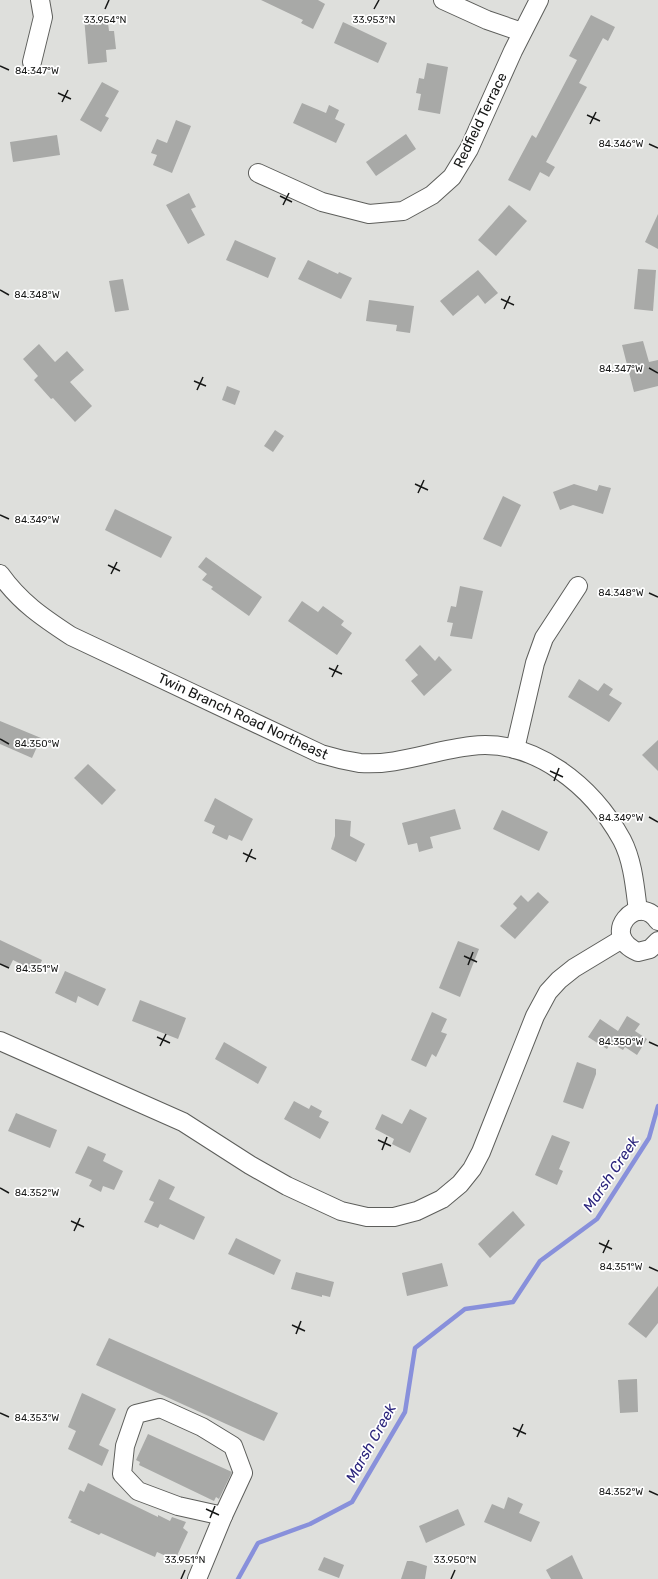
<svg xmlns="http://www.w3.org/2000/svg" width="658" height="1579" font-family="Rubik,sans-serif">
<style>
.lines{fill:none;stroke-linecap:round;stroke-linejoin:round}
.stream{stroke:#8890db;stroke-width:4.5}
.building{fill:#a8a9a7}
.minor-casing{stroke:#5d5e5b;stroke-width:20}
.minor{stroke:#fff;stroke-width:18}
.ticks{fill:none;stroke:#161716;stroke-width:1.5}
.labels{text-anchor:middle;stroke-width:3.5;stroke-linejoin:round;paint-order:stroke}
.street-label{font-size:14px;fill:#161716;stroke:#fff}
.water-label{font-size:15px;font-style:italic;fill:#2c267d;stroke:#fff}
.ticks-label{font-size:10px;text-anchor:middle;fill:#161716;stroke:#fff;stroke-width:3.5;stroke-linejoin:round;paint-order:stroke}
</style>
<rect width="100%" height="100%" fill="#dedfdc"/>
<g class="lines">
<path class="stream" d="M238 1579 258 1543 310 1524 352 1502 405 1412 415 1348 465 1309 513 1302 540 1261 597 1219 649 1138 658 1106"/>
</g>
<g class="building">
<path d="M261 0H318L325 4 313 29 301 23 303 20Z"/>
<path d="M107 15 109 31H114L116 49 106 50 107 62 88 64 84 17Z"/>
<path d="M591 15 615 27 608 41 603 38 579 83 587 87 546 162 555 167 549 177 540 172 530 191 508 180 532 135 536 138 577 60 569 56Z"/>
<path d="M343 22 387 43 378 63 334 43Z"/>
<path d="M427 63 448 67 440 114 418 110 421 94 416 93 419 78 424 79Z"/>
<path d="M102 82 119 91 105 116 109 118 101 132 80 120Z"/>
<path d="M302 103 326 113 329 105 339 110 335 119 345 124 336 143 293 123Z"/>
<path d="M176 120 191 126 172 173 153 165 157 155 151 153 157 139 167 143Z"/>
<path d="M406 134 416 149 376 176 366 162Z"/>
<path d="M57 135 60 155 13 162 10 142Z"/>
<path d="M189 193 196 207 191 209 205 235 188 244 166 205Z"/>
<path d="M509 205 527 221 496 256 478 240Z"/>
<path d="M658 214V249L645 242Z"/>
<path d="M235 240 276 258 268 278 226 260Z"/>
<path d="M308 260 338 274 339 272 352 278 341 299 298 279Z"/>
<path d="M638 269 656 270 653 311 634 309Z"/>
<path d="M478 270 498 293 485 304 478 295 453 316 440 301Z"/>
<path d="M123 279 129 310 115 312 109 281Z"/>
<path d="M369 300 414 306 410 333 396 331 397 325 366 321Z"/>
<path d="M643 341 649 362 658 360V386L634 392 622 345Z"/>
<path d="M39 344 55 362 67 351 84 370 70 382 92 406 75 422 53 398 51 399 34 380 38 376 23 359Z"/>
<path d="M227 386 240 391 235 405 222 400Z"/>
<path d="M275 430 284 436 273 452 264 446Z"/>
<path d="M574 484 597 491 599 485 611 488 603 514 573 505 560 510 553 492Z"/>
<path d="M503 496 521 505 501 547 483 539Z"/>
<path d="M115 509 172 537 161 558 105 530Z"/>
<path d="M206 557 262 597 249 616 211 589 213 587 202 580 207 574 198 567Z"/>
<path d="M460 586 483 591 472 639 450 636 453 623 447 622 451 606 456 607Z"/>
<path d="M302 601 318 612 323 606 344 621 341 625 352 633 337 655 288 621Z"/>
<path d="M420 645 435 661 439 656 452 670 424 696 411 681 418 675 405 660Z"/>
<path d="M579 679 598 691 604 683 613 689 609 695 622 703 609 722 568 697Z"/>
<path d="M0 721 41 738 32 758 0 744Z"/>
<path d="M658 740V771L642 755Z"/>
<path d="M88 764 116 790 102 805 74 778Z"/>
<path d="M215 798 253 819 242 841 229 835 227 840 212 833 215 826 204 821Z"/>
<path d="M455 809 461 829 430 837 433 848 419 852 417 843 408 845 402 823Z"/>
<path d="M502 810 548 832 539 851 493 829Z"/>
<path d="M335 819 351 821 350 836 365 844 356 862 331 849 335 836Z"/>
<path d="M538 892 549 902 515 939 500 926 517 908 513 904 521 895 528 902Z"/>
<path d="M0 940 42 960 37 972 13 960 9 968 0 964Z"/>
<path d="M458 941 479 949 460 997 439 988Z"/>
<path d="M65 971 106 989 98 1006 78 996 76 1003 55 993Z"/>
<path d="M140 1000 186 1018 178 1039 132 1021Z"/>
<path d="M432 1012 447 1019 441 1032 447 1034 436 1057 432 1054 426 1067 411 1060Z"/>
<path d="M627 1016 640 1024 635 1031 647 1039 637 1055 625 1047 623 1050 611 1043 607 1049 588 1037 600 1019 618 1031Z"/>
<path d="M224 1042 267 1067 258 1084 215 1059Z"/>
<path d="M577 1062 596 1069V1074L583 1109 563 1102Z"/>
<path d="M294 1101 309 1109 311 1105 322 1111 319 1117 329 1122 320 1139 284 1119Z"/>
<path d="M410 1109 427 1118 410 1153 392 1144 394 1139 375 1129 382 1114 402 1124Z"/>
<path d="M16 1113 57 1130 50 1148 8 1131Z"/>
<path d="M552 1135 570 1142 559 1169 563 1171 557 1185 535 1175Z"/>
<path d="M88 1146 106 1154 103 1161 123 1171 114 1190 103 1186 101 1192 89 1186 92 1180 75 1173Z"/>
<path d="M159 1179 175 1187 169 1199 205 1217 194 1240 160 1224 158 1228 144 1222 154 1202 149 1200Z"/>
<path d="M513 1211 525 1225 490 1258 478 1244Z"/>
<path d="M236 1238 281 1260 274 1275 228 1254Z"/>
<path d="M442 1263 448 1286 407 1296 402 1273Z"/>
<path d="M296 1272 334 1282 330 1297 322 1295V1297L291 1289Z"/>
<path d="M658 1286V1323L646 1338 628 1324Z"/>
<path d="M109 1338 278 1413 264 1441 96 1365Z"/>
<path d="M637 1379 638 1412 620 1413 618 1380Z"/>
<path d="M82 1393 116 1409 99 1445 109 1450 102 1466 68 1449 76 1431 68 1427Z"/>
<path d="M148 1434 232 1472 219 1499 216 1497 214 1501 139 1465 140 1462 136 1460Z"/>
<path d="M88 1483 158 1517V1515L170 1521 172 1517 186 1522 183 1528 188 1532 175 1560 157 1552 155 1557 101 1533 99 1535 70 1522 72 1520 68 1518 80 1490 84 1492Z"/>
<path d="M508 1497 523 1504 519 1513 540 1522 531 1542 484 1522 492 1504 504 1509Z"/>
<path d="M458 1509 465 1525 426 1543 419 1526Z"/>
<path d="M572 1555 583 1579H551L546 1570Z"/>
<path d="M324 1557 344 1565 339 1578 318 1570Z"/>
<path d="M407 1561H412L427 1566 425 1579H401Z"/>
</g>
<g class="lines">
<defs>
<g id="minor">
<path d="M443 0 487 20 522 32"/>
<path d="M32 62 43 17 40 0"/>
<path d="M258 173 322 202 369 214 403 211 432 195 452 177 469 149 513 51 539 0"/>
<path d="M0 574C20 602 42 617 71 636L321 754C334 758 347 761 360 763 397 766 434 750 471 746 535 738 593 787 622 840 633 861 635 888 638 911"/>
<path d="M515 749 535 663 544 638 578 586"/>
<path d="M658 921C638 891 598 935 638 952L650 949 658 941"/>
<path d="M0 1041 183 1122 250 1165 287 1186 341 1211 367 1217H394L417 1211 442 1199 460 1184 472 1169 481 1152 535 1016 548 992 559 980 574 968 622 939"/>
<path d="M160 1408 202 1427 233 1446 243 1473 223 1516 178 1506 138 1491 122 1474 125 1446 136 1414Z"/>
<path d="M197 1579 223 1516"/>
</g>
</defs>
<use href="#minor" class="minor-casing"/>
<use href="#minor" class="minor"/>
</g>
<path class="ticks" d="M105 9 109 0M374 9 379 0M0 66 9 70M58 93 71 99M62 102 68 90M587 115 600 121M590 124 596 112M649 144 658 148M280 196 292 202M283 205 289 193M0 290 9 295M501 299 514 305M504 309 510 296M649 368 658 373M194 381 206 386M197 390 203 377M415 484 428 490M418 493 424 480M0 515 9 519M108 565 120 571M111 574 117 562M649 593 658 597M329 668 342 674M332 677 338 665M0 739 9 744M550 771 563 777M554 781 559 768M649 817 658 822M243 853 256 859M246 862 252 849M464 956 477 962M0 964 9 968M468 965 473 952M157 1037 170 1043M649 1042 658 1046M160 1046 166 1034M378 1140 391 1146M382 1150 387 1137M0 1188 9 1193M71 1221 84 1227M74 1231 80 1218M599 1243 612 1249M603 1253 609 1240M649 1267 658 1271M292 1325 305 1331M296 1334 301 1321M0 1413 9 1417M513 1428 526 1434M517 1437 523 1424M649 1491 658 1495M206 1509 219 1515M210 1518 215 1506M181 1579 185 1570M451 1579 455 1570"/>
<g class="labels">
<g class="street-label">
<text transform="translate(480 120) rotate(-64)" y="5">Redfield Terrace</text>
<text transform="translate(243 716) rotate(25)" y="5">Twin Branch Road Northeast</text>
</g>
<g class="water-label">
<text transform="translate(611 1174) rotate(-56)" y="5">Marsh Creek</text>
<text transform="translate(371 1443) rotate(-61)" y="5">Marsh Creek</text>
</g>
</g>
<g class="ticks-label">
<text x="105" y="23">33.954°N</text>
<text x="374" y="23">33.953°N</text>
<text x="37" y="74">84.347°W</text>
<text x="621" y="147">84.346°W</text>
<text x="37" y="298">84.348°W</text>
<text x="621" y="372">84.347°W</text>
<text x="37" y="523">84.349°W</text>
<text x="621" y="596">84.348°W</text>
<text x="37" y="747">84.350°W</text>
<text x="621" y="821">84.349°W</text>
<text x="37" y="972">84.351°W</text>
<text x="621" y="1045">84.350°W</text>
<text x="37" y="1196">84.352°W</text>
<text x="621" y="1270">84.351°W</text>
<text x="37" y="1421">84.353°W</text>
<text x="621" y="1495">84.352°W</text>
<text x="185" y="1563">33.951°N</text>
<text x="455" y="1563">33.950°N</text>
</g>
</svg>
